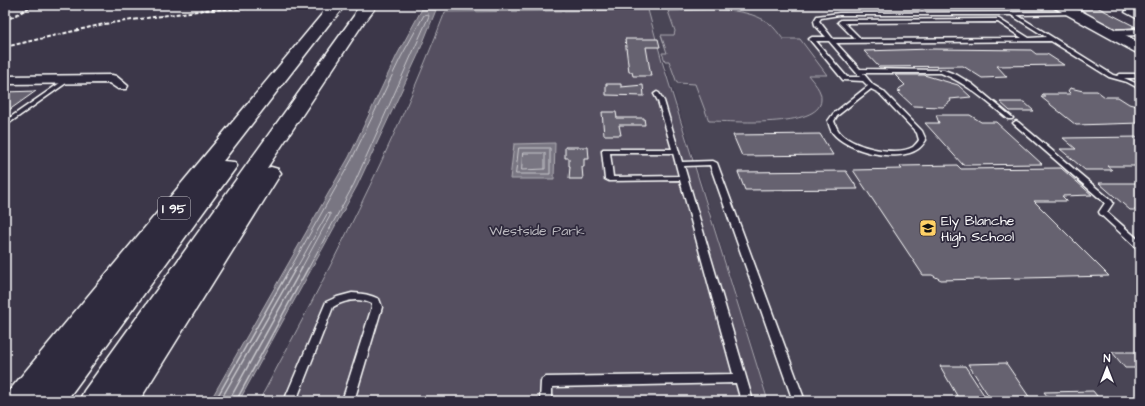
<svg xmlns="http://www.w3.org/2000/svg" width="1145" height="406" font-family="'Architects Daughter',sans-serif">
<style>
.built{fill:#494455}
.green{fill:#555060;stroke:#aaa8b0}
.water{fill:#797682;stroke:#afadb4}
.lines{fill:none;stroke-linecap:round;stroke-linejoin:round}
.shore-far1{stroke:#c9c8cd;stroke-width:1}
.shore{stroke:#c9c8cd;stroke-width:1.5}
.building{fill:#666270;stroke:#fff}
.lane-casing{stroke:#fff;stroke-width:3}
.street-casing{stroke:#fff;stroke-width:3}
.secondary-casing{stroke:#fff;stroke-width:3}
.highway-casing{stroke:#fff;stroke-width:3}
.lane{fill:#2f2a3d;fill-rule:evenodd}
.street{fill:#2f2a3d;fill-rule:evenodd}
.secondary{fill:#2f2a3d;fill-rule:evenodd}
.highway{fill:#2f2a3d;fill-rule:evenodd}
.rail{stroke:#fff;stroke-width:2;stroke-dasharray:4 2;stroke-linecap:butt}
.highway-bridge-casing{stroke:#fff;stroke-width:16;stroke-linecap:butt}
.highway-bridge{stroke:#2f2a3d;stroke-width:14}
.labels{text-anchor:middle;stroke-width:3.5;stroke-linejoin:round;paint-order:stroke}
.shield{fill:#2f2a3d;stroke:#c1bfc5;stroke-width:1}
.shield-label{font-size:13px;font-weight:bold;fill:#fff}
.poi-label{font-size:14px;fill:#fff;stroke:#2f2a3d;text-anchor:start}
.park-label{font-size:14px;fill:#bbb9bf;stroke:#2f2a3d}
</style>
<rect width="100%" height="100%" fill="#3c3749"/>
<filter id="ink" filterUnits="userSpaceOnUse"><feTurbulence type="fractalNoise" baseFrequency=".025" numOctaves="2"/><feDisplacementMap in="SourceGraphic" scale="8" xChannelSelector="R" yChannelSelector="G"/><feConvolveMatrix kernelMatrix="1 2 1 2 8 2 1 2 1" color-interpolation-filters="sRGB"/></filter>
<g filter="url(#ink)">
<path class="built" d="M1051 6 1140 56V401H769L648 10Z"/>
<g class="green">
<path d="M648 10 662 61 768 401H259C327 275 394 146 445 12Z"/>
<path d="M668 11C700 11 741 4 769 23 774 27 779 34 783 39H800L827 75H808C814 83 822 90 821 100 820 129 729 121 709 121L695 84 677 83 669 61H665L662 53H667L661 35H674L675 31Z"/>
</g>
<g class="water">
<path d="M422 9 436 10 418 55 357 186 239 401H210L349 157 397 55Z"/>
<path d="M555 143 554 179H510L514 144Z"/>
</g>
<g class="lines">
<g class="shore-far1">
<path d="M519 148H550V174H516Z"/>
<path d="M523 153H545V169L522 170Z"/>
<path d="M290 269 352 159 401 57 424 15 428 14 429 16 354 184 308 269"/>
<path d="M296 269 327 214 330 213V216L301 269"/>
</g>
<g class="shore">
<path d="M215 401 290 268"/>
<path d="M220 401 296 268"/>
<path d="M231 401 232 395 302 268"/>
<path d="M236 401 308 268"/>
</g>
</g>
<g class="building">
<path d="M1097 7 1136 27H1132L1135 28 1115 29 1075 8Z"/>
<path d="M625 39H658L660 47H646L651 76H633L632 72H629Z"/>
<path d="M932 49 1031 50 1036 54H1047L1064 65 997 66 1007 77 982 78 963 66 879 67 864 51Z"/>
<path d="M895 75H924L958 85 971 97 950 99 951 101 943 107 913 106 898 92 901 91 897 90 905 85Z"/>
<path d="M606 84H621V87L643 85 644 96 606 95Z"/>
<path d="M1070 88 1083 91H1097L1105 97H1118L1129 104 1140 107V123L1076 125 1041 97H1046L1042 94H1071L1068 91Z"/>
<path d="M36 91 5 113V92Z"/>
<path d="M1000 102H1024L1034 111H1010Z"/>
<path d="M602 112H616L617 118H644L645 125H619L621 135H604Z"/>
<path d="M936 115H970L981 122H996L1042 164 963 165 925 123H939Z"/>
<path d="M820 134 833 155 742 156 733 135Z"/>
<path d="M1140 137V166H1107L1112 170H1085L1060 149H1076L1063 138Z"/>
<path d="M565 147H588L589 159H584V167H582L583 179H569L570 166H569V158H565Z"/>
<path d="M957 165 961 169 1061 168 1092 195 1062 196 1067 201H1034L1109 276 941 280 932 275H923L853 170 902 169 900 167 902 166Z"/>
<path d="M846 171 858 189 745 190 738 172Z"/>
<path d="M1099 183H1140V210H1130Z"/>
<path d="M1112 352H1140V368H1125Z"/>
<path d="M1006 363 1032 401H992L968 364Z"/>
<path d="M940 366H965L988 401H960Z"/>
<path d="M1093 391 1101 401H1051L1044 392Z"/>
</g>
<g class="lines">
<defs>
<g id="lane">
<path d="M1073 12H1075V14L1017 15 1113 75 1117 76 1120 74H1140V78H1124L1140 85V89L1127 82 1109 77 1051 41 836 43 860 69 944 70 957 75 972 84 1013 118 1012 119H1008C987 102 967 83 941 73H863L873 85 883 91 922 131 926 140C924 143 921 147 918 149 898 163 847 152 832 132 830 129 829 125 828 121L833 114 868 86 863 81 843 80 810 40 809 39 812 37H826L815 25 814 21 817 16 839 13ZM839 15H1011L1046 37 1029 38 999 19 841 20 838 22 855 39H833L819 21 821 18ZM998 22 1022 38 861 39 845 23ZM816 41H829L860 77H847ZM871 89 879 93 917 133 919 140C918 142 915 145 913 147 895 157 849 147 838 130 836 127 835 124 834 121L837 116Z"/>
<path d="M67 78 69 79V81L5 126V121Z"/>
<path d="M657 92 659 93 664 101 682 162 713 161 717 163 805 401H793L710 165 684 166 753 401H741L736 383 552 387V401H540L541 382 542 379 546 377 733 374 680 180 609 181 605 179 602 151 603 149H672L658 101 654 94ZM610 153H673L679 176 613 177Z"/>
<path d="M1016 121 1018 122 1112 201 1113 203 1107 212 1140 241V249L1137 248 1100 214 1099 212 1105 203 1014 124 1013 123Z"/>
<path d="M352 293C362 293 371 295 379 299L382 307 354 401H342L372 307V304C358 297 345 300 333 307L296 401H284L326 302 337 297Z"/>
</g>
<g id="street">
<path d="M1130 9H1140V20L1125 12 1127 10Z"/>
<path d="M1140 29V35L1110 36 1105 33 1110 30Z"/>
<path d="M112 75 116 76 128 86 126 89H118L109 83 5 84V76Z"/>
</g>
<path id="secondary" d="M1054 5H1070L1140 43V53L1135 52 1055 8Z"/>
<g id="highway">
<path d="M328 12 333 13 335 16 333 19 223 161 234 162 237 166 66 401H5L9 391 323 13Z"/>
<path d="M361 12 366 13 368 16 267 168 271 167 278 169 281 173 139 401H79L84 391 356 13Z"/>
</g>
</defs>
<use href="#lane" class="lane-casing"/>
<use href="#street" class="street-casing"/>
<use href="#secondary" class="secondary-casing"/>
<use href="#highway" class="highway-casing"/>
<use href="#lane" class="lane"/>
<use href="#street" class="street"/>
<use href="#secondary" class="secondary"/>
<use href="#highway" class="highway"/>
<g class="rail">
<path d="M5 21 34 5"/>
<path d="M5 47 104 24 204 10 276 7 500 5"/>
</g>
<defs>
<g id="highway-bridge">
<path d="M328 16 337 5"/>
<path d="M361 16 369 5"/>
</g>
</defs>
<use href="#highway-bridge" class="highway-bridge-casing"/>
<use href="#highway-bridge" class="highway-bridge"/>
</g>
</g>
<defs>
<symbol id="school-square" viewBox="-11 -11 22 22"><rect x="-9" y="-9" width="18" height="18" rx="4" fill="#ffd166" stroke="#2f2a3d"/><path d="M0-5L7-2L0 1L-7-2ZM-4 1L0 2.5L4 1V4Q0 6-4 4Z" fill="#111"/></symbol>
</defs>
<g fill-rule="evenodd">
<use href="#school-square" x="918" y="218" width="20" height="20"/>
</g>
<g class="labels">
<rect class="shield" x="158" y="197" width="32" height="22" rx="3"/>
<g class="shield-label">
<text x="174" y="213">I 95</text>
</g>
<g class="poi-label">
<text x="941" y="225">Ely Blanche<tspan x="941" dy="16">High School</tspan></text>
</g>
<g class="park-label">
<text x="537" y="235">Westside Park</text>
</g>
</g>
<rect width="1145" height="406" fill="none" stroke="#2f2a3d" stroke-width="20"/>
<rect x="10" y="10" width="1125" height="386" fill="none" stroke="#fff" stroke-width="1.5" filter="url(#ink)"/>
<g transform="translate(1107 368)" stroke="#2f2a3d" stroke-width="3" paint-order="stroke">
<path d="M0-3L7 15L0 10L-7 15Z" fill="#ffffff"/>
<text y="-6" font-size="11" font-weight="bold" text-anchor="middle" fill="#ffffff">N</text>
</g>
</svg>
